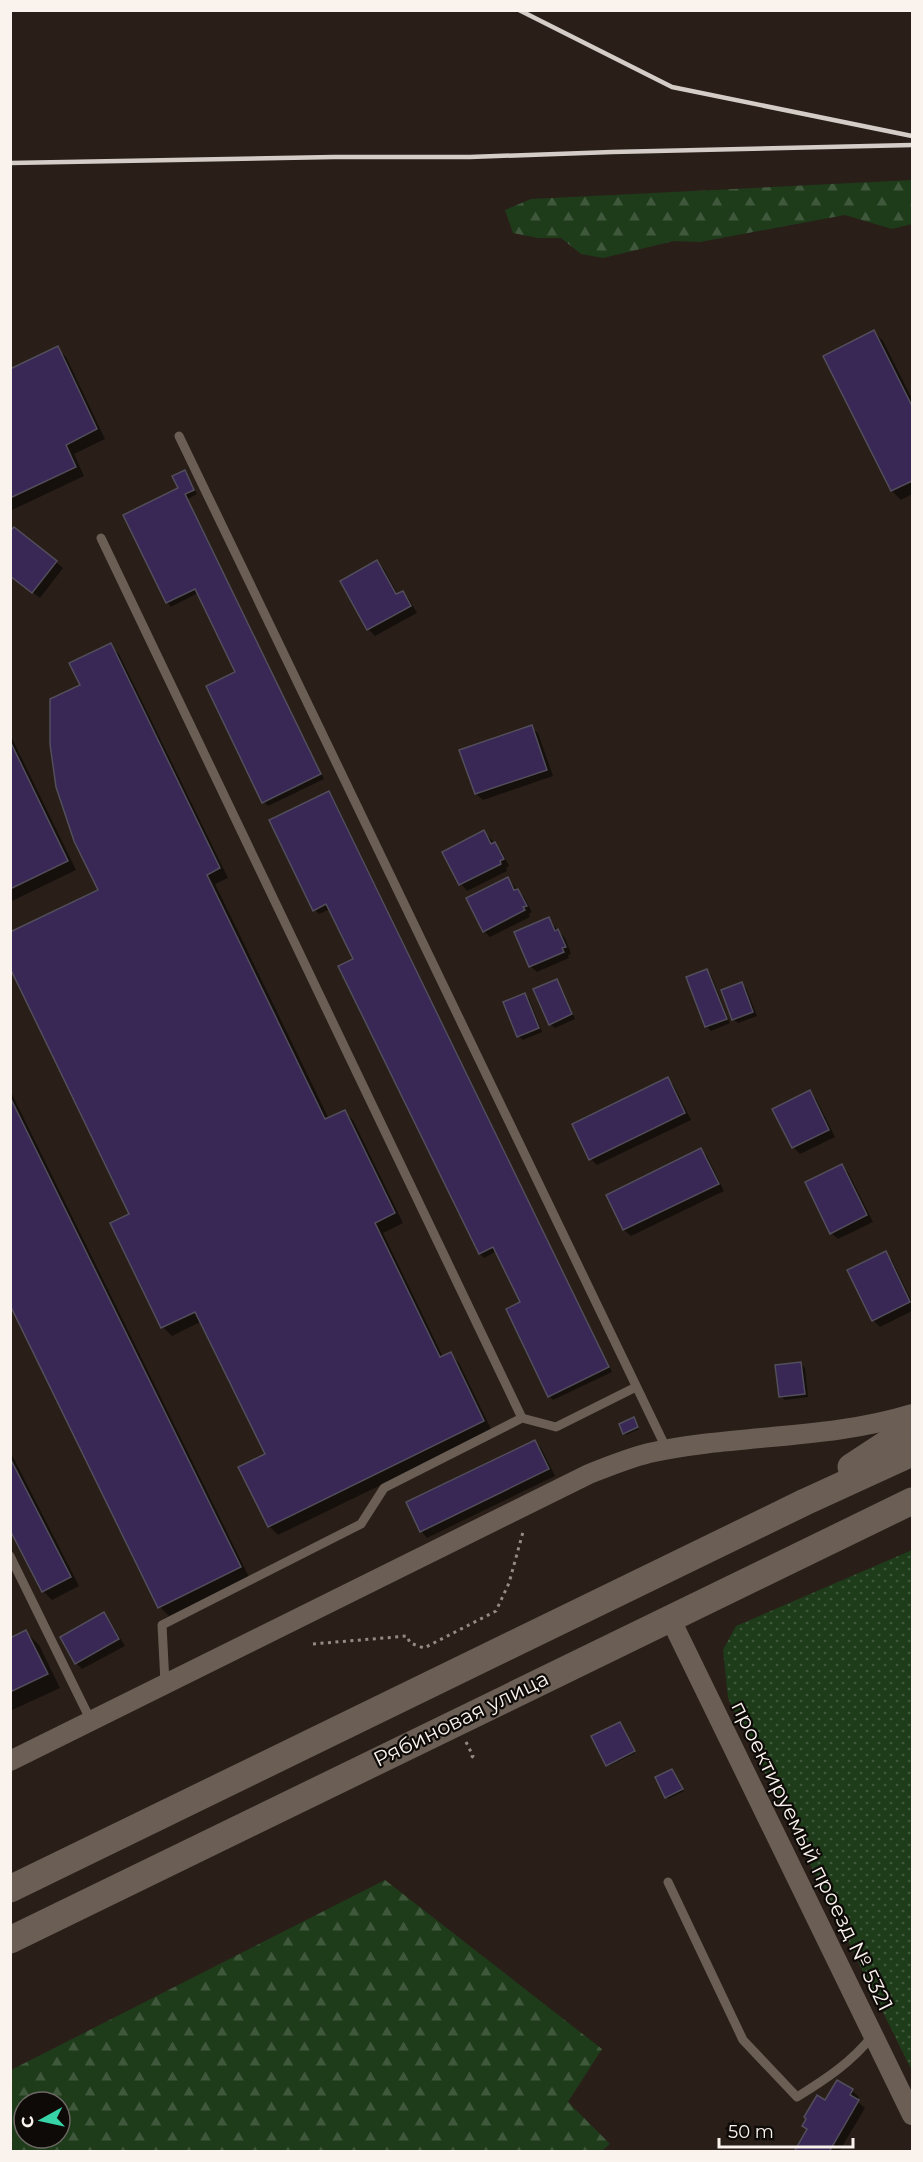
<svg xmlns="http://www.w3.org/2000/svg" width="923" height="2162" font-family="Montserrat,sans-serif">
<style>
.grass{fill:url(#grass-dots)}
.forest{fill:url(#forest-firs);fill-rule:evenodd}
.shadow{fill:#0007}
.building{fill:#392755;stroke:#524e5b;stroke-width:1.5}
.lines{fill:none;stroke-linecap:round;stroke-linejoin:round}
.path{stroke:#948b85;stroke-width:3;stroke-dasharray:3 4.5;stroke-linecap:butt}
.lane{stroke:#6a5e55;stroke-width:9}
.street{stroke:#6a5e55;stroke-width:20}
.secondary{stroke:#6a5e55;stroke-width:27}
.rail{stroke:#d4cdc7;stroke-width:4.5}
.labels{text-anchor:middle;stroke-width:4.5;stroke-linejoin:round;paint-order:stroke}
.street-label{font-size:21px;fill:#f9f2ed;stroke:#0e0a07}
</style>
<defs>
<pattern id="grass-dots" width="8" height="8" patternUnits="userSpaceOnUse" patternTransform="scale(1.5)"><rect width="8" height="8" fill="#1e3b1a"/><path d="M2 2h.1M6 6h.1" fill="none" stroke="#3f583c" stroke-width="1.8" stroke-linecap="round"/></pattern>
<pattern id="forest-firs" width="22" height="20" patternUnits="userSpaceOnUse" patternTransform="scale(1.5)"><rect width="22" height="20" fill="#1e3b1a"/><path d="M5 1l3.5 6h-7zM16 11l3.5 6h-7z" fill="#3f583c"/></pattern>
</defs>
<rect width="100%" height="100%" fill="#291f18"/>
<path class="grass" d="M912 1550V2071L728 1698 723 1650 736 1626Z"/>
<g class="forest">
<path d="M912 180V224L892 229 845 215 700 242 674 241 603 258 581 254 561 238H538L513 233 505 210 531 199Z"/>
<path d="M385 1880 602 2049 568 2102 610 2144 602 2151H11V2070ZM24 2102H60V2138H24Z"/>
</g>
<g class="shadow">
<path d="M874 332 883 341 912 399V494L901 500 892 491 825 357Z"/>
<path d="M57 348 66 357 105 439 74 454 84 476 10 511V370Z"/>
<path d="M184 472 197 494 188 499 324 779 268 806 264 802 237 673 198 593 171 607 167 602 180 489Z"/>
<path d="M56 562 63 568 40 598 10 576Z"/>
<path d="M377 562 384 569 398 595 403 592 409 599 417 613 375 636 368 629Z"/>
<path d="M110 645 119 654 228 878 215 884 329 1119 344 1111 353 1120 403 1223 383 1233 443 1357 450 1354 459 1363 492 1431 278 1535 269 1526 267 1455 202 1321 172 1336 163 1327 131 1215 82 685Z"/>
<path d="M531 727 538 733 553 776 483 800 476 794Z"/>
<path d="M10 734 76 870 10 902Z"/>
<path d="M329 792 333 797 612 1372 553 1400 549 1396 522 1303 497 1251 484 1258 480 1254 341 966 355 960 330 909 319 914 315 910Z"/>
<path d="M484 832 501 850 509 866 506 868 507 871 467 891 461 884 444 852Z"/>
<path d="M507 878 524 897 532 912 529 914 530 917 490 937 484 931Z"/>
<path d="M548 919 565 938 571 954 568 955 569 958 537 972 530 966Z"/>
<path d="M707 971 711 975 730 1023 711 1031 706 1026Z"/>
<path d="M556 981 560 985 575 1019 555 1028 550 1024Z"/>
<path d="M741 984 746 988 757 1016 738 1023 733 1019Z"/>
<path d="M525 995 529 999 542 1032 523 1040 518 1036Z"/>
<path d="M668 1079 674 1086 691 1120 597 1165 591 1159Z"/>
<path d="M10 1090 249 1577 169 1616 160 1607 10 1302Z"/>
<path d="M809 1092 816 1099 835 1137 800 1154 793 1147Z"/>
<path d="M701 1150 707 1156 724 1191 631 1236 624 1230 608 1195Z"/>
<path d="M842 1166 848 1172 873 1222 838 1239 831 1233Z"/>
<path d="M885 1253 892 1260 912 1302V1311L880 1327 873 1320Z"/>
<path d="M801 1364 805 1368 808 1397 785 1400 781 1396Z"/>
<path d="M635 1420 639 1429 626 1435 624 1433Z"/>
<path d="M535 1441 541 1448 555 1476 427 1538 421 1531Z"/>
<path d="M10 1451 79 1586 52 1600 43 1591 10 1527Z"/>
<path d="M104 1614 110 1621 125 1646 82 1669 76 1663Z"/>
<path d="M26 1632 39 1645 60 1688 10 1711V1639Z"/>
<path d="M621 1725 635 1753 609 1766 608 1765Z"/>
<path d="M674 1772 684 1791 668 1799 657 1778Z"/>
<path d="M852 2091 859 2097 857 2101 865 2108 839 2152H796L825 2102Z"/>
</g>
<g class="building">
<path d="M874 330 912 406V481L891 491 823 356Z"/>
<path d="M58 346 97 429 66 445 76 467 10 498V369Z"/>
<path d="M185 470 194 490 185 494 321 774 262 803 206 686 235 672 195 589 166 603 123 515 178 488 172 476Z"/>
<path d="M14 527 57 561 32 593 10 576V531Z"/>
<path d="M377 560 396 594 403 591 411 606 367 630 340 581Z"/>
<path d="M111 643 220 868 207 875 325 1119 345 1110 395 1213 375 1223 440 1357 451 1352 484 1421 268 1527 238 1467 265 1454 195 1312 161 1328 110 1223 129 1214 10 968V932L98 890 74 841 56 787 50 744V699L80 685 69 663Z"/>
<path d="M532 725 547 770 475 794 459 750Z"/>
<path d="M10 741 68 861 10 889Z"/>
<path d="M329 791 609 1367 548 1397 506 1309 520 1302 493 1247 479 1254 338 966 353 959 326 904 313 911 269 820Z"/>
<path d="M484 830 491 844 495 842 504 859 500 861 501 864 459 885 442 852Z"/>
<path d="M508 877 514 890 518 889 527 906 523 907 525 910 483 932 466 898Z"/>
<path d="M549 917 555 931 558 929 566 947 562 948 564 952 529 967 514 932Z"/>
<path d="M707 969 727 1019 705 1027 686 977Z"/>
<path d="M557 979 572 1014 549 1025 533 989Z"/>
<path d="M742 982 753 1012 732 1020 721 990Z"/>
<path d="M525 993 539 1028 517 1037 503 1002Z"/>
<path d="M668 1077 685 1113 589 1160 572 1124Z"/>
<path d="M810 1090 829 1130 792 1148 772 1109Z"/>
<path d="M10 1097 241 1567 158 1608 10 1305Z"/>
<path d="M701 1148 719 1184 623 1230 606 1195Z"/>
<path d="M842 1164 867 1215 830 1234 805 1182Z"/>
<path d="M886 1251 910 1302 872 1321 847 1270Z"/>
<path d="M801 1362 805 1394 779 1397 775 1365Z"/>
<path d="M634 1417 638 1427 623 1434 619 1424Z"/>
<path d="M535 1440 549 1469 420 1532 406 1502Z"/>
<path d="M10 1458 71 1577 42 1592 10 1530Z"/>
<path d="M104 1612 119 1639 75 1664 60 1637Z"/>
<path d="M26 1630 48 1674 10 1692V1638Z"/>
<path d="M620 1722 635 1751 606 1766 591 1736Z"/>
<path d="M672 1769 683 1789 665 1798 655 1777Z"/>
<path d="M837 2080 853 2089 850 2095 859 2100 829 2152H794L807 2129 802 2126 806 2119 804 2117 817 2095 825 2100Z"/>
</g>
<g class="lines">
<g class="path">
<path d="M313 1644 407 1636 410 1643 424 1648 496 1611 509 1583 523 1532"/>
<path d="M466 1742 473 1756 468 1760"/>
</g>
<g class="lane">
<path d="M179 436 667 1450"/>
<path d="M101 538 522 1418"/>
<path d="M10 1556 91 1721"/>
<path d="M165 1683 162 1625 361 1524 384 1488 522 1418 556 1427 636 1387"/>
<path d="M668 1882 743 2040 797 2097C826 2079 852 2062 873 2035"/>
</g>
<g class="street">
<path d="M670 1618 912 2115"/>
<path d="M10 1761 589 1474C609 1466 629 1458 649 1453 736 1434 827 1440 912 1414"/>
</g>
<g class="secondary">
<path d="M851 1467 912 1427"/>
<path d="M10 1889 805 1502 912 1453"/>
<path d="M10 1940 912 1501"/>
</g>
<g class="rail">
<path d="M519 10 672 87 912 136"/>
<path d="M10 163 334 157H470L612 152 912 145"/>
</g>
</g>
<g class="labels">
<g class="street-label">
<text transform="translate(461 1719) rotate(-26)" y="7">Рябиновая улица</text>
<text transform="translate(812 1856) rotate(64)" y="7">проектируемый проезд № 5321</text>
</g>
</g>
<rect width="923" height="2162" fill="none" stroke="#f9f2ed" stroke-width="24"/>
<g transform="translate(42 2120) rotate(262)"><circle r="28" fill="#0e0a07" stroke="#6c6763" stroke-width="1.5"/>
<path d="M0-4.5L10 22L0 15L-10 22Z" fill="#36d4a7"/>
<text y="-9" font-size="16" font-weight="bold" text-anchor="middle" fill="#f9f2ed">С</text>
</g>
<path d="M719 2138v9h134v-9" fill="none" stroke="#f9f2ed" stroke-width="3"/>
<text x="728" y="2138" font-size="18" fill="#f9f2ed" stroke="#0e0a07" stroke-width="4.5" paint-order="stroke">50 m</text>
</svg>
